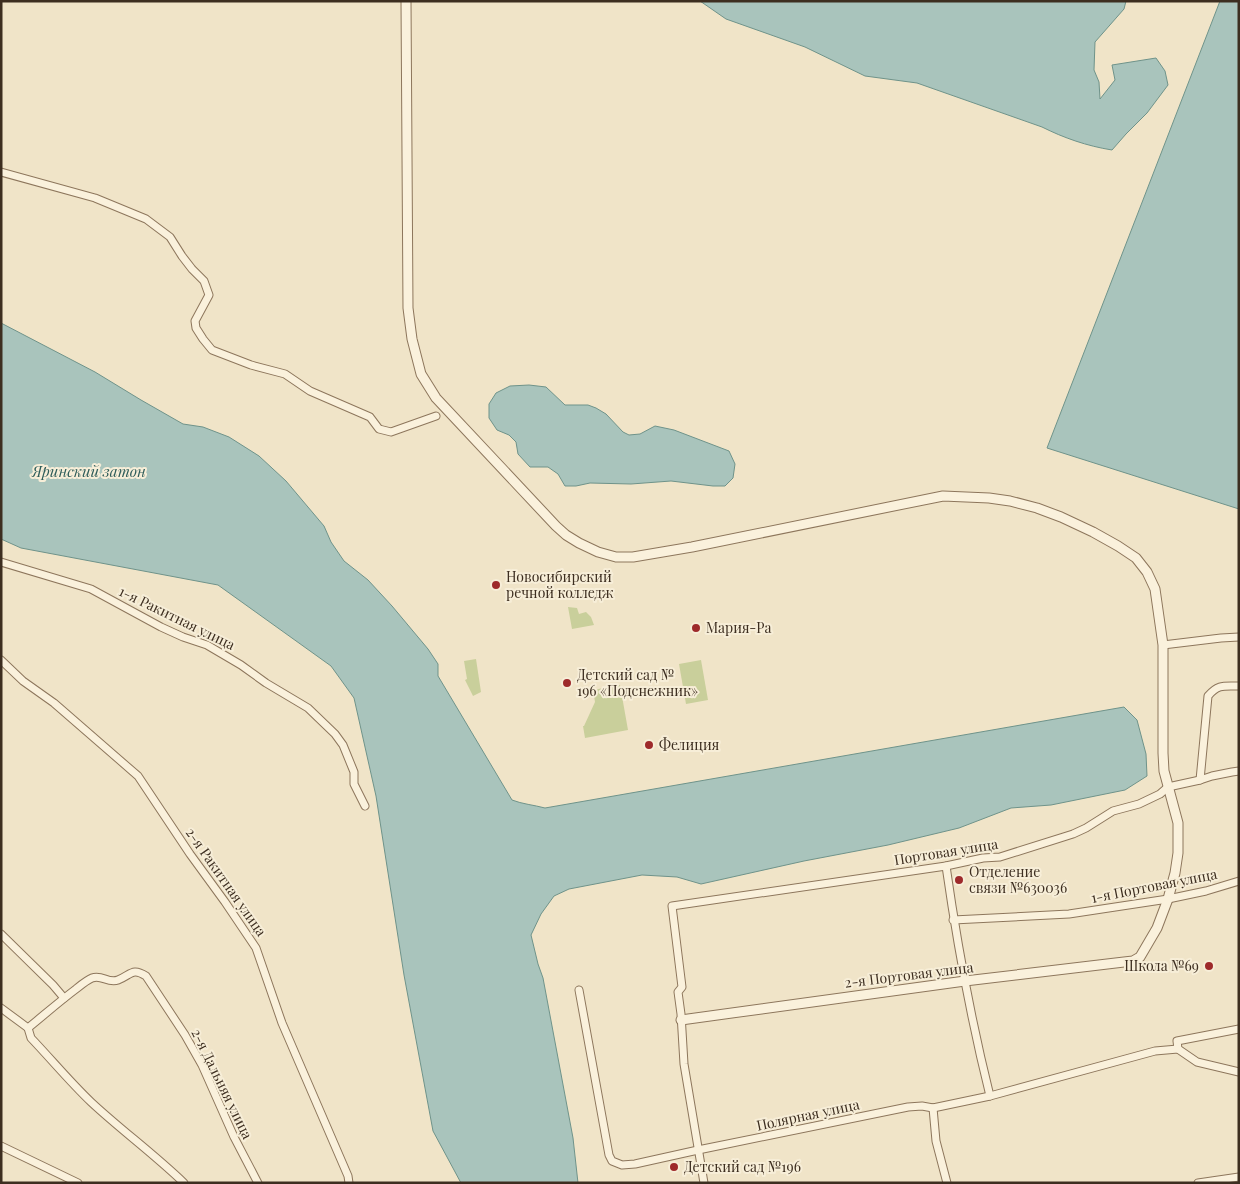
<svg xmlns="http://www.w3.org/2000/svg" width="1240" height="1184" font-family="'Playfair Display',serif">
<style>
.green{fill:#c9cf9b}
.water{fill:#a9c4bc;stroke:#6f938a}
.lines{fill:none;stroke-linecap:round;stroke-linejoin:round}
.minor-casing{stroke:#8d765c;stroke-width:9}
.tertiary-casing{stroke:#8d765c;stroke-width:11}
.minor{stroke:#faf1dc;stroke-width:7}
.tertiary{stroke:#faf1dc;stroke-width:9}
.poi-dot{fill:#9e2a2b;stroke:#f7eed8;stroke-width:2}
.labels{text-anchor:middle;stroke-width:4;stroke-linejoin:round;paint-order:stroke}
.poi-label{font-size:14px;fill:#3d2e20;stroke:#f7eed8;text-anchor:start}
.street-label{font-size:14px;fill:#3d2e20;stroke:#f7eed8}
.water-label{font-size:15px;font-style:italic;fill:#2f5d5a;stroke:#f7eed8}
</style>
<rect width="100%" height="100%" fill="#f0e4c8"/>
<g class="green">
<path d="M568 607 577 608 579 614 586 612 591 617 594 625 572 629Z"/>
<path d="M476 659 481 692 473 696 465 680 467 679 464 661Z"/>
<path d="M701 660 708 700 686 704 679 664Z"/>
<path d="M620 685 628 730 585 738 583 726H584L595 702 593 690Z"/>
</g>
<g class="water">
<path d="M700 1H1126L1124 9 1095 42 1094 70 1099 82 1100 99 1115 80 1112 65 1156 58 1165 71 1168 85 1147 113 1126 134 1112 150C1087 146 1064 138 1042 127L917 83 865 76 805 47 726 19Z"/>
<path d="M1220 1H1239V509L1047 448Z"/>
<path d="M1 323 95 372 141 400 183 424 203 427 229 437 259 456 286 481 324 526 331 542 344 561 368 580 392 606 428 649 438 664V676L512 800C522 804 534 805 545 808L1124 707 1137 720 1146 754 1147 776 1125 790 1051 805 1011 808 959 828 888 845 804 861 701 884 677 877 642 875 569 889 554 896 541 914 531 935 538 964 543 978 573 1138 578 1183H461L433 1131 404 975 376 796 354 698 331 666 218 585 21 548 1 539Z"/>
<path d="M529 385 546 387 565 405H588L596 408 606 414 623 432 629 435 640 434 655 426 674 430 729 451 735 464 733 478 725 486H713L671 481 631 484 590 483 576 486H565L558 474 548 467H530L518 454 516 442 509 435 497 430 489 418V404L496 393 510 386Z"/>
</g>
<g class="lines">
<defs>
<g id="minor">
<path d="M1 172 95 198 146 219 170 237 182 256 192 269 204 281 209 295 195 321 196 328 203 339 212 350 251 365 285 374 310 391 370 417 379 429 391 432 436 416"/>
<path d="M1 562 91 589 161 627 183 637 207 645 241 665 266 683 308 708 335 734 343 745 354 772V784L365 806"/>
<path d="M1163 645 1221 638 1239 637"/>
<path d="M1 660 23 681 54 703 138 776 190 854 225 902 256 948 282 1023 348 1176 349 1183"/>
<path d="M1200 780 1208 696C1218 684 1224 686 1239 686"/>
<path d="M946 866C957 943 971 1020 990 1096"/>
<path d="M953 920 1069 914 1168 899 1206 891 1239 881"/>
<path d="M1 934 53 985 64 998"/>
<path d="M579 990 609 1155 612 1161 622 1165 635 1164 698 1150 908 1107 922 1106 933 1108 990 1096 1155 1051 1178 1049"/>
<path d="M1 1008 28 1028 31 1038C51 1059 70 1082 91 1102 121 1130 154 1154 184 1183"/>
<path d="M28 1028C44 1015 60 1001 76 989 81 985 87 980 92 978 102 974 108 984 118 980 131 975 132 967 146 976L185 1035 202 1065 234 1137 258 1183"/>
<path d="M1239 1029 1177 1041 1178 1049 1197 1062 1239 1072"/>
<path d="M933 1108 936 1141 947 1183"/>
<path d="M1 1146 78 1183"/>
<path d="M704 1183 684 1064 681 1014 678 992 682 987 672 906 946 866 983 858 1000 857 1073 834 1086 828 1113 811 1139 804 1160 794 1168 787 1200 780 1212 776 1232 772 1239 771"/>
<path d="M1198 1183 1239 1177"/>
</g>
<path id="tertiary" d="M406 1 408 308 412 339 421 374 436 398 556 526 566 535 579 543 598 552 616 557H633L692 547 943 496 989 498 1010 501 1037 508 1061 517 1093 532 1118 546 1136 558 1147 572 1155 589 1163 645V753L1164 771 1178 823V853L1175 873 1168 899 1157 928 1140 957 1133 961 1124 962 965 981 681 1020"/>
</defs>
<use href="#minor" class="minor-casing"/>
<use href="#tertiary" class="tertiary-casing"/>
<use href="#minor" class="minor"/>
<use href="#tertiary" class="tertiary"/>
</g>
<g class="poi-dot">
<circle cx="496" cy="585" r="5"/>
<circle cx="696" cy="628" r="5"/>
<circle cx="567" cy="683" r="5"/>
<circle cx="649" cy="745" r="5"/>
<circle cx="959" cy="880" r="5"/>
<circle cx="1209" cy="966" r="5"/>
<circle cx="674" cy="1167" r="5"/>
</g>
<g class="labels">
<g class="poi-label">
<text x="506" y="582">Новосибирский<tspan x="506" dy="16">речной колледж</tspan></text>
<text x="706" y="633">Мария-Ра</text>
<text x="577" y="680">Детский сад №<tspan x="577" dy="16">196 «Подснежник»</tspan></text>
<text x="659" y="750">Фелиция</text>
<text x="969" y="877">Отделение<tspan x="969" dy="16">связи №630036</tspan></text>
<text x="1199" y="971" text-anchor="end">Школа №69</text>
<text x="684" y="1172">Детский сад №196</text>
</g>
<g class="street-label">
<text transform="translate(177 618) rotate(26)" y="5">1-я Ракитная улица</text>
<text transform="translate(946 852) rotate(-9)" y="5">Портовая улица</text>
<text transform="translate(226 882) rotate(55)" y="5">2-я Ракитная улица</text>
<text transform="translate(1154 886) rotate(-11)" y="5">1-я Портовая улица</text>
<text transform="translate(909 975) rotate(-7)" y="5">2-я Портовая улица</text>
<text transform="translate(222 1084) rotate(64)" y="5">2-я Дальняя улица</text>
<text transform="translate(808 1115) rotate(-12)" y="5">Полярная улица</text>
</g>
<g class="water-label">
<text x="89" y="477">Яринский затон</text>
</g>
</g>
<rect width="1240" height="1184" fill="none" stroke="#3d2e20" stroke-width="5"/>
</svg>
